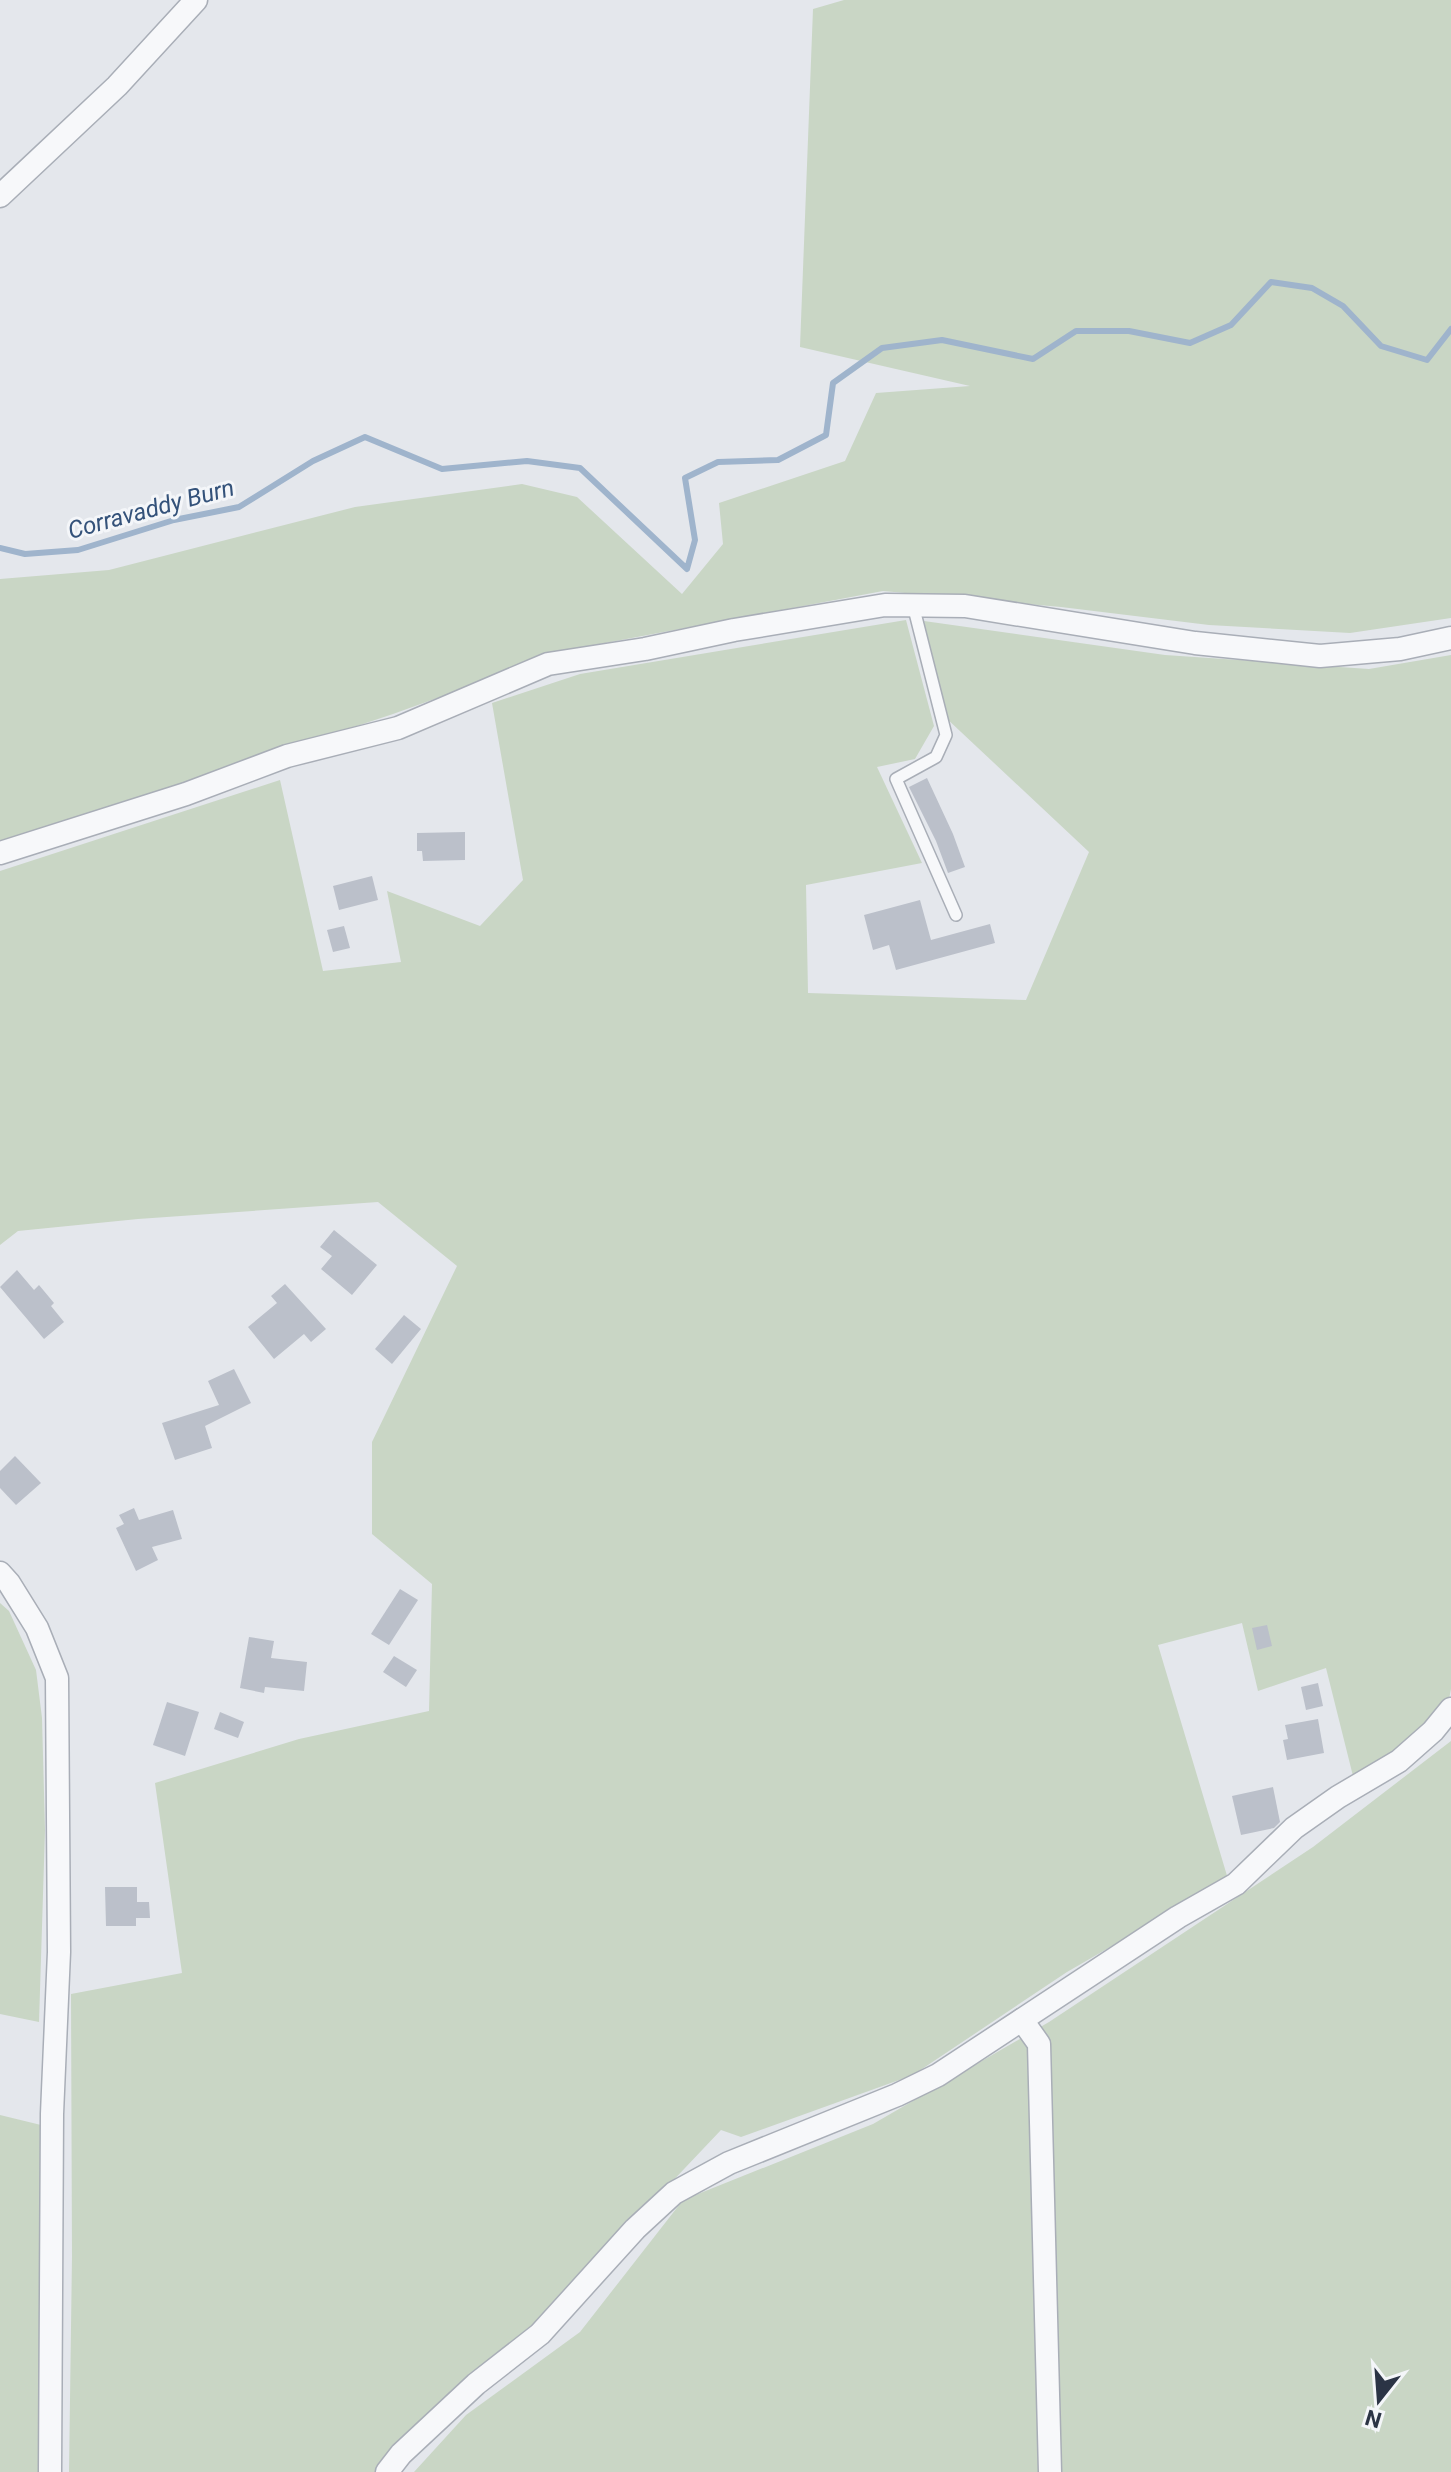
<svg xmlns="http://www.w3.org/2000/svg" width="1451" height="2472" font-family="Roboto,sans-serif">
<style>
.green{fill:#c9d6c5}
.lines{fill:none;stroke-linecap:round;stroke-linejoin:round}
.stream{stroke:#9fb4cc;stroke-width:6}
.building{fill:#bbc0ca}
.service-casing{stroke:#a9aeb7;stroke-width:14}
.minor-casing{stroke:#a9aeb7;stroke-width:25}
.service{stroke:#f7f8fa;stroke-width:11}
.minor{stroke:#f7f8fa;stroke-width:22}
.labels{text-anchor:middle;stroke-width:6;stroke-linejoin:round;paint-order:stroke}
.water-label{font-size:24px;font-style:italic;fill:#34527a;stroke:#f4f6f9}
</style>
<rect width="100%" height="100%" fill="#e4e7ec"/>
<g class="green">
<path d="M844 0H1451V618L1350 633 1209 625 1061 607 883 591 573 649 393 714 0 845V579L109 570 355 507 522 484 577 497 682 594 723 544 719 503 845 461 876 393 970 386 800 347 813 9Z"/>
<path d="M906 620 934 726 915 759 877 767 922 863 806 885 808 993 1026 1000 1089 852 945 717 924 621 1165 655 1369 669 1451 655V1689L1447 1709 1421 1732 1354 1780 1326 1668 1258 1691 1242 1623 1158 1645 1228 1879 1067 1972 913 2075 741 2137 721 2130 540 2321 377 2472H69L72 2256 71 1994 182 1973 155 1783 299 1739 429 1711 432 1584 372 1534V1442L457 1266 378 1202 138 1219 18 1231 0 1245V871L280 780 323 971 401 962 387 891 480 926 523 880 492 703 580 674Z"/>
<path d="M0 1603 9 1611 36 1670 42 1718 45 1830 39 2022 0 2014Z"/>
<path d="M1451 1741V2472H414L466 2415 580 2332 683 2200 873 2124 1049 2022 1313 1847Z"/>
<path d="M0 2115 41 2125 38 2472H0Z"/>
</g>
<g class="lines">
<path class="stream" d="M0 548 25 554 78 550 174 520 239 507 313 461 365 437 442 469 527 461 580 468 687 569 695 540 685 478 718 462 778 460 826 435 833 383 882 348 942 340 1033 359 1076 331H1129L1190 343 1231 325 1271 282 1312 288 1343 306 1381 346 1427 360 1451 329"/>
</g>
<g class="building">
<path d="M927 778 953 834 965 867 948 873 936 841 909 787Z"/>
<path d="M465 832V860L423 861 422 851H417V833Z"/>
<path d="M372 876 378 900 339 910 333 886Z"/>
<path d="M920 900 931 940 990 924 995 943 896 970 889 945 873 950 864 915Z"/>
<path d="M344 926 350 948 333 952 327 930Z"/>
<path d="M334 1230 377 1265 352 1295 321 1269 332 1256 320 1247Z"/>
<path d="M17 1270 34 1290 39 1285 54 1303 51 1306 64 1322 44 1339 0 1287Z"/>
<path d="M285 1284 326 1329 311 1342 304 1334 274 1359 248 1327 277 1303 271 1296Z"/>
<path d="M404 1315 421 1329 392 1364 375 1349Z"/>
<path d="M234 1369 251 1403 205 1426 212 1448 175 1460 162 1423 219 1405 208 1381Z"/>
<path d="M15 1456 41 1483 16 1505 0 1488V1471Z"/>
<path d="M134 1508 139 1520 173 1510 182 1539 152 1547 158 1560 136 1571 116 1528 124 1524 119 1515Z"/>
<path d="M400 1589 418 1600 389 1645 371 1634Z"/>
<path d="M1267 1625 1272 1646 1257 1650 1252 1628Z"/>
<path d="M249 1637 274 1641 271 1658 307 1662 304 1691 265 1687 264 1693 240 1688Z"/>
<path d="M394 1656 417 1670 406 1687 383 1672Z"/>
<path d="M1318 1683 1323 1706 1306 1710 1301 1687Z"/>
<path d="M167 1702 199 1712 185 1756 153 1745Z"/>
<path d="M220 1712 244 1722 238 1738 214 1729Z"/>
<path d="M1318 1719 1324 1753 1287 1760 1283 1740 1288 1739 1285 1725Z"/>
<path d="M1273 1787 1280 1822 1274 1828 1241 1835 1232 1796Z"/>
<path d="M105 1887H137V1902H149L150 1918H136V1926H106Z"/>
</g>
<g class="lines">
<defs>
<path id="service" d="M913 605 946 735 936 757 896 779 956 915"/>
<g id="minor">
<path d="M0 196 117 86 196 0"/>
<path d="M0 853 186 794 287 756 398 728 548 664 645 649 734 630 885 605 965 606 1195 643 1320 656 1400 649 1451 638"/>
<path d="M0 1573 9 1583 37 1628 57 1678 59 1952 52 2114 50 2472"/>
<path d="M1022 2020 1039 2044 1050 2472"/>
<path d="M387 2472 401 2454 476 2384 540 2334 635 2229 674 2193 729 2163 897 2095 938 2075 1178 1917 1236 1884 1294 1828 1338 1797 1399 1761 1433 1731 1451 1709"/>
</g>
</defs>
<use href="#service" class="service-casing"/>
<use href="#minor" class="minor-casing"/>
<use href="#service" class="service"/>
<use href="#minor" class="minor"/>
</g>
<g class="labels">
<g class="water-label">
<text transform="translate(151 509) rotate(-15)" y="8">Corravaddy Burn</text>
</g>
</g>
<g transform="translate(1379 2400) rotate(197)" stroke="#f4f6f9" stroke-width="6" paint-order="stroke">
<path d="M0-6L14 30L0 20L-14 30Z" fill="#2b3445"/>
<text y="-12" font-size="22" font-weight="bold" text-anchor="middle" fill="#2b3445">N</text>
</g>
</svg>
